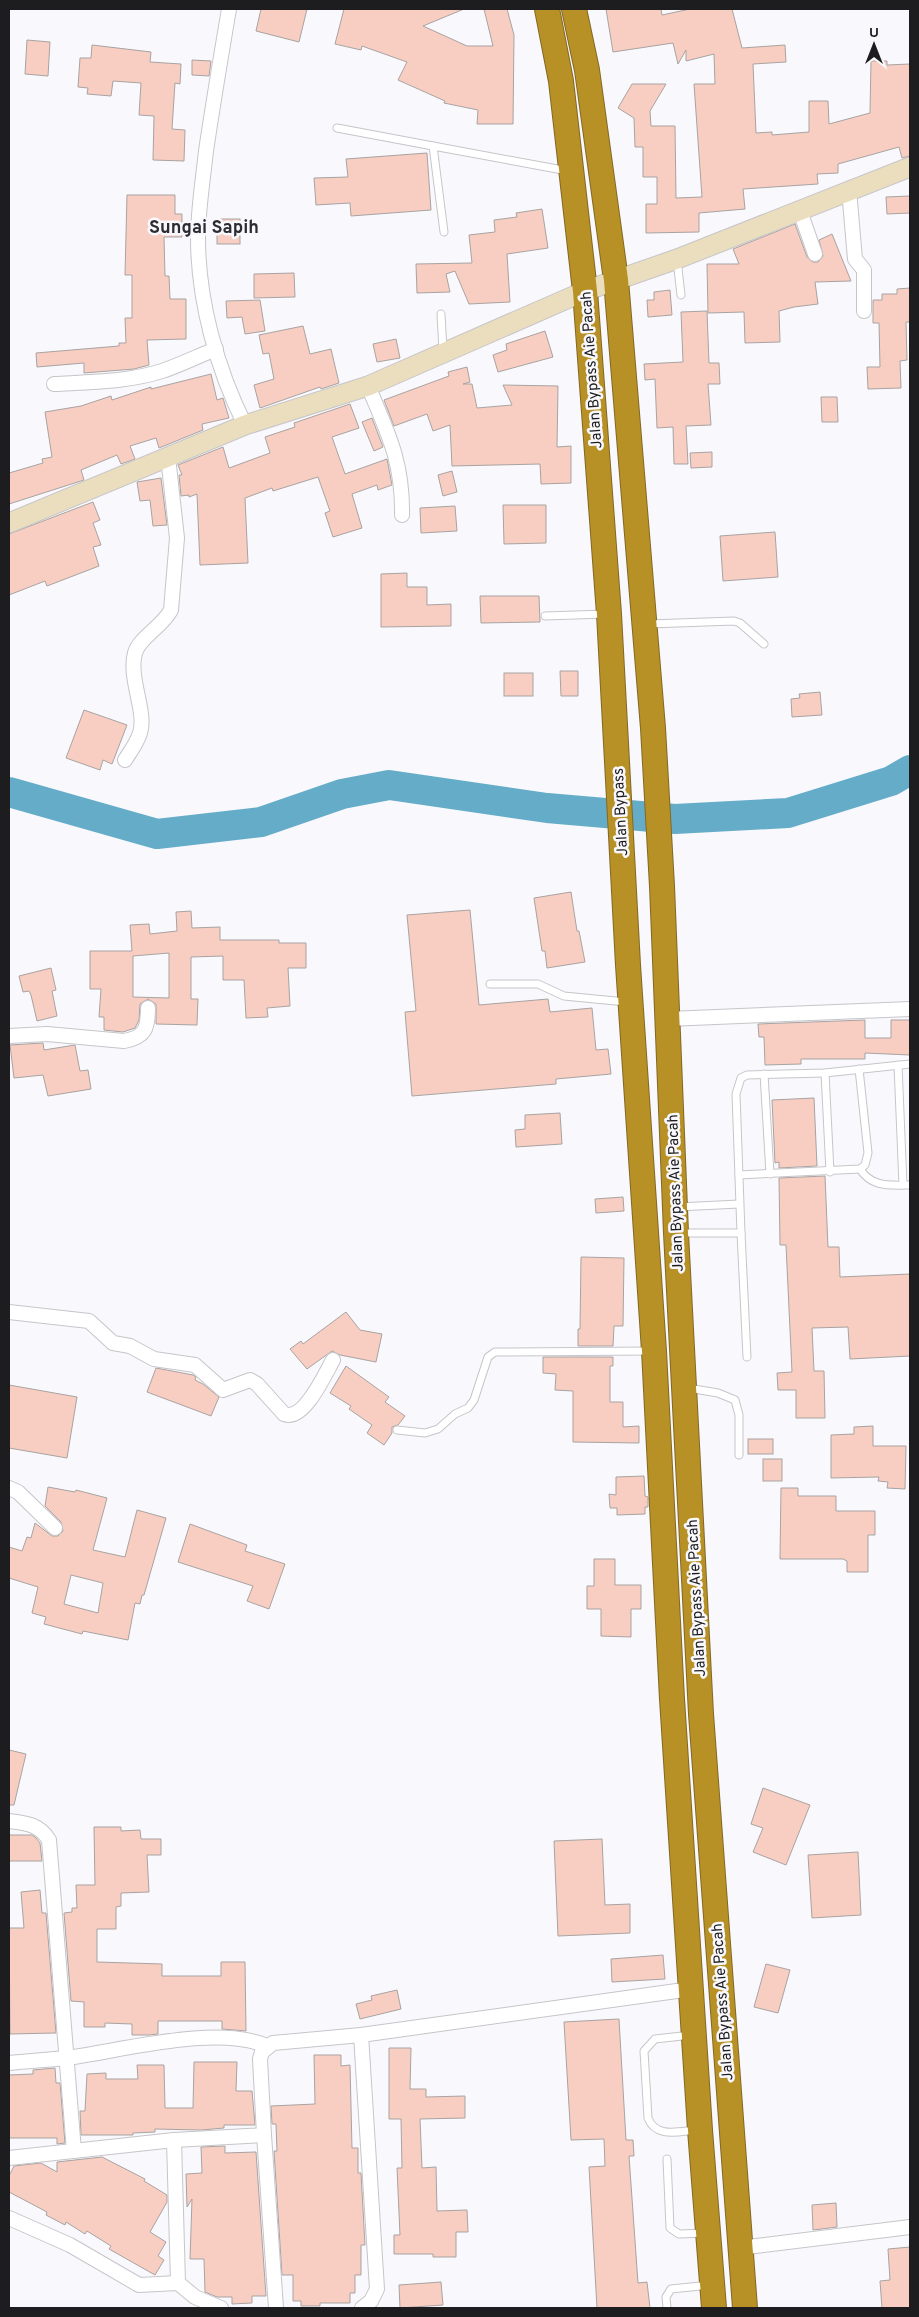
<svg xmlns="http://www.w3.org/2000/svg" width="919" height="2317" font-family="Overpass,sans-serif">
<style>
.lines{fill:none;stroke-linecap:round;stroke-linejoin:round}
.river{stroke:#64acc8;stroke-width:30}
.building{fill:#f8cec3;stroke:#a8a3a1;fill-rule:evenodd}
.lane-casing{stroke:#c6c6ca;stroke-width:9}
.street-casing{stroke:#c6c6ca;stroke-width:16}
.secondary-casing{stroke:#c6c6ca;stroke-width:21}
.highway-casing{stroke:#826824;stroke-width:26}
.lane{stroke:#fff;stroke-width:7}
.street{stroke:#fff;stroke-width:14}
.secondary{stroke:#eadebe;stroke-width:19}
.highway{stroke:#b89126;stroke-width:24}
.labels{text-anchor:middle;stroke-width:5;stroke-linejoin:round;paint-order:stroke}
.street-label{font-size:15px;fill:#1d1d1f;stroke:#f9f8fd}
.quarter-label{font-size:18px;font-weight:bold;fill:#2d2c30;stroke:#f9f8fd}
</style>
<rect width="100%" height="100%" fill="#f9f8fd"/>
<g class="lines">
<path class="river" d="M9 792 157 834 261 822 342 794 389 785 547 808 675 819 788 813 891 781 910 770"/>
</g>
<g class="building">
<path d="M261 9H307L299 42 256 31Z"/>
<path d="M344 9H464L423 26 467 46H493L484 9H507L514 35 513 124H477L478 110 444 103 445 101 398 80 407 62 362 46 361 50 335 44Z"/>
<path d="M606 9H661L662 15 690 9H732L742 48 785 45 786 62 753 64 756 133 772 132V135L809 132V101H828L829 124 870 113 871 61H887V65L910 64V156L902 158 899 147 838 164V173L817 174 818 184 743 189 745 209 699 213V232L646 233V204H657V177H643V147H635L634 118 618 108 632 84H666L650 111 651 126H675L676 198 702 197 694 84H715L714 54 686 61V50L678 64 673 43 613 52Z"/>
<path d="M27 40 50 42 48 76 25 74Z"/>
<path d="M92 45 151 52 150 62 181 64 180 84 175 83 172 129 185 130 184 161 153 160 154 116 139 115 141 83 113 81 111 96 87 94 88 88 78 87 80 58H91Z"/>
<path d="M192 60 211 61 209 76 192 75Z"/>
<path d="M427 153 431 210 351 216 350 203 316 205 314 178 348 177 346 159Z"/>
<path d="M127 195H175V214H182V237H164L165 276H169L170 299H186V339L147 340 149 365 134 369 84 373V363L37 367 36 353 119 346V343H126L125 318H132V275H125Z"/>
<path d="M910 196V213L887 214 886 197Z"/>
<path d="M542 209 548 248 507 254 510 302 469 304 455 271 446 274 450 292 417 293 416 264 472 263 469 235 495 232 494 220 517 217 516 213Z"/>
<rect x="217" y="219" width="23" height="25"/>
<path d="M795 224 807 257 813 262H818L823 256 819 240 832 234 851 281 815 282 818 304 794 307 779 311 780 342 745 343 744 312 708 313 707 264H739L733 249Z"/>
<path d="M294 273 295 297 254 298V274Z"/>
<path d="M910 288V322H906L907 360 900 361 901 388 868 389 867 367H880L879 323H873V300H882V294H897V289Z"/>
<path d="M670 290 672 315 648 317 647 300H654V292Z"/>
<path d="M260 300 265 331 245 334 242 317 227 318 226 301Z"/>
<path d="M707 311 709 363H719L720 384H708L711 425 686 426 688 464H674L673 427 657 428 655 379 645 380 644 364 683 362 681 312Z"/>
<path d="M303 326 310 354 331 349 339 383 321 389 320 387 260 408 254 385 274 379 269 353 263 354 259 335Z"/>
<path d="M545 331 553 357 498 372 493 355 507 350 506 344Z"/>
<path d="M396 339 400 358 377 362 373 344Z"/>
<path d="M467 367 470 382 463 384H472L477 408 512 405 503 385 558 386 557 447 571 446V483L541 484 540 464 452 466 450 425 433 431 427 414 394 426 384 400 449 376 448 372Z"/>
<path d="M211 374 217 400 223 398 229 418 202 424 203 430 159 448 156 438 130 446 135 459 121 464 117 455 81 470 84 480 9 504V473L43 463 42 459 52 457 45 412 81 406 111 396 112 400 151 387V389Z"/>
<path d="M821 397H837L838 422H822Z"/>
<path d="M350 404 359 428 332 437 345 474 387 459 392 485 378 490 377 485 352 494 362 528 333 537 325 513 330 511 318 477 273 491 272 488 245 498 248 563 200 565 197 494 189 497V495L181 496 179 475H182L178 465 223 447 229 468 270 453 265 437 295 427 294 423Z"/>
<path d="M372 418 383 447 374 451 362 422Z"/>
<path d="M712 452V467L691 468 690 453Z"/>
<path d="M452 471 457 492 443 496 438 475Z"/>
<path d="M161 478 167 525 153 526 150 500 140 501 137 482Z"/>
<path d="M93 502 100 520 93 523 101 545 93 547 99 566 47 586 45 581 9 595V534Z"/>
<path d="M503 505H546V543L504 544Z"/>
<path d="M455 506 457 531 421 533 420 508Z"/>
<path d="M775 532 778 577 723 581 720 536Z"/>
<path d="M407 573V587H427V605L451 604V626L381 627V574Z"/>
<path d="M480 596H539L540 622 481 623Z"/>
<path d="M560 671H578V696H561Z"/>
<rect x="504" y="673" width="29" height="23"/>
<path d="M820 692 822 715 792 717 791 699 800 698 799 694Z"/>
<path d="M84 710 127 725 112 764 103 760 100 770 66 758Z"/>
<path d="M571 892 577 931H579L585 962 547 968 545 951H542L534 898Z"/>
<path d="M470 910 479 1005 548 999 550 1012 592 1008 596 1050 608 1049 611 1074 556 1079V1084L412 1096 405 1012 416 1011 407 915Z"/>
<path d="M191 911 192 928 220 927V940H279V943H306V968H288L290 1006 267 1008 268 1017 246 1018 244 980H223V956L191 957V999H198L197 1025 156 1024V1004L148 999 140 1004 139 1020 135 1028 123 1032 104 1030V1017H99L101 989H90V951H132L130 925 149 924 150 934 177 931 176 912ZM169 953V998L133 997V956Z"/>
<path d="M51 968 56 990 52 991 57 1016 37 1021 31 995 29 991 23 992 19 976Z"/>
<path d="M865 1020V1038H891V1020H910V1055L865 1053V1059H801V1064L765 1065 764 1037H759L758 1024Z"/>
<path d="M43 1043 44 1050 75 1045 80 1071 88 1070 91 1089 48 1096 43 1075 14 1078 10 1045Z"/>
<path d="M814 1098 817 1166 779 1168V1162L775 1163 772 1100Z"/>
<path d="M560 1113 562 1144 516 1147 515 1130 525 1129V1115Z"/>
<path d="M825 1176 828 1247H839L840 1277 910 1274V1356L850 1359 848 1327 812 1328 814 1371H824L825 1418H796V1390H778L777 1373 792 1372 786 1245H780L779 1178Z"/>
<path d="M623 1197 624 1211 596 1213 595 1199Z"/>
<path d="M581 1257 624 1258 623 1326H614L613 1346H578V1329H580Z"/>
<path d="M346 1312 360 1330 382 1334 376 1362 340 1355 332 1351 307 1369 290 1349 301 1341 303 1344Z"/>
<path d="M543 1357H613V1366H610V1402H623V1427L639 1426V1443L573 1442V1391L555 1390 556 1374 543 1373Z"/>
<path d="M346 1366 389 1397 385 1402 405 1416 398 1425 392 1427V1433L384 1445 367 1433 372 1425 349 1409 351 1406 330 1393Z"/>
<path d="M156 1368 193 1375 196 1377 195 1380 203 1384 219 1397 211 1416 147 1392Z"/>
<path d="M9 1385 77 1397 67 1458 9 1448Z"/>
<path d="M873 1426V1446H906L905 1489 887 1488 888 1482 878 1481 879 1477 831 1478V1435L854 1434V1427Z"/>
<rect x="748" y="1439" width="25" height="15"/>
<rect x="763" y="1459" width="19" height="22"/>
<path d="M644 1476 645 1496 648 1497V1507H645V1514L617 1515V1508H610L609 1494 616 1495V1477Z"/>
<path d="M48 1487 75 1492 76 1490 107 1498 93 1550 125 1557 137 1510 166 1518 144 1595H142L140 1604 135 1603 128 1640 83 1631 82 1634 44 1624 46 1617 32 1613 38 1587 9 1578V1547L22 1551 27 1537 31 1538 35 1523 52 1536H58L63 1531 61 1522 45 1506ZM71 1575 103 1583 98 1613 64 1604Z"/>
<path d="M781 1488H798V1496H836V1511H875V1535H868V1572H847V1561L843 1559H780Z"/>
<path d="M190 1524 247 1545 245 1551 285 1564 269 1609 247 1601 253 1586 178 1562Z"/>
<path d="M594 1559H615V1585H641V1609H631V1637L601 1636V1609H587V1586H594Z"/>
<path d="M9 1750 26 1754 14 1805H9Z"/>
<path d="M763 1788 810 1805 786 1865 753 1852 763 1828 751 1824Z"/>
<path d="M94 1827H121V1831L140 1830 141 1839H161V1855H147L149 1892 121 1893V1906L116 1907V1929H97V1962L162 1964V1976H221V1962H245L246 2031 222 2029V2021H158V2034L149 2035H132V2024L105 2023V2027H84V2002L71 2001 64 1913 72 1912V1908H77L76 1885H95Z"/>
<path d="M9 1835H32L35 1837 40 1843 42 1861H9Z"/>
<path d="M602 1839 605 1905 630 1904V1933L558 1936 554 1841Z"/>
<path d="M858 1852 861 1915 812 1918 808 1855Z"/>
<path d="M40 1890 42 1913H46L56 2033 10 2034 9 1928H24L21 1892Z"/>
<path d="M663 1955 665 1979 612 1982 611 1959Z"/>
<path d="M766 1964 790 1970 778 2013 754 2007Z"/>
<path d="M397 1990 401 2009 360 2019 356 2004 372 2000 371 1996Z"/>
<path d="M619 2019 626 2140H633L634 2156H629L638 2283 647 2282 650 2308H597L589 2167 605 2166 604 2139 571 2140 564 2022Z"/>
<path d="M389 2048H411L410 2089H426V2097L465 2096V2118L420 2119 422 2168 436 2167 437 2211 467 2210 468 2232H456V2257H433V2254H394V2235H400L397 2168H402L401 2119H389Z"/>
<path d="M314 2055H341V2066L350 2065 352 2148H358V2173H361L365 2245H361V2275H355V2293H350V2303H320V2306H301V2301H293V2275H282L274 2151H277L276 2124H272L271 2106 315 2104Z"/>
<path d="M194 2062H237L236 2091H252L255 2125H224V2128L201 2130 155 2129V2132L133 2133V2135H81L80 2111H85L87 2074 106 2073V2079H138L137 2065H164L165 2108H193Z"/>
<path d="M55 2068 56 2083H60L65 2143 57 2144V2138H9V2075L33 2074V2070Z"/>
<path d="M225 2146V2153L256 2152 266 2296H252V2303L232 2304V2297H217L205 2292 204 2259H190L192 2199 187 2207 186 2174 202 2173 201 2147Z"/>
<path d="M102 2157 145 2179 144 2181 167 2195V2202L150 2232 166 2242 158 2256 164 2260 155 2275 109 2249 111 2246 87 2231 85 2234 66 2222 65 2225 46 2215 47 2212 9 2192V2176L14 2166 41 2163 57 2172V2162Z"/>
<path d="M836 2203 837 2227 813 2230 812 2205Z"/>
<path d="M910 2247V2308H882L880 2281 890 2280 888 2249Z"/>
<path d="M441 2282 443 2305 400 2308 399 2285Z"/>
</g>
<g class="lines">
<defs>
<g id="lane">
<path d="M337 128 433 146"/>
<path d="M444 232 433 146 568 171"/>
<path d="M677 260 681 295"/>
<path d="M441 314 443 351"/>
<path d="M545 616 606 614"/>
<path d="M649 624 734 621 740 623 764 644"/>
<path d="M490 984H538L564 996 626 1002"/>
<path d="M898 1065 903 1185"/>
<path d="M825 1073 830 1172"/>
<path d="M764 1074 770 1174"/>
<path d="M860 1169C872 1188 890 1185 910 1185"/>
<path d="M739 1175 860 1169 865 1165 868 1153 859 1069"/>
<path d="M678 1207 739 1204"/>
<path d="M681 1233H741L736 1094 741 1078 747 1075 825 1073 910 1064"/>
<path d="M741 1233 747 1357"/>
<path d="M688 1388 718 1393 735 1400 739 1415V1455"/>
<path d="M397 1430 425 1433 438 1429 455 1414 468 1408 474 1400 488 1357 495 1352 651 1351"/>
<path d="M691 2035 655 2039 644 2051 648 2118C656 2139 680 2131 697 2130"/>
<path d="M667 2159 670 2228 679 2234 706 2233"/>
<path d="M667 2308 666 2297 671 2289 710 2285"/>
</g>
<g id="street">
<path d="M229 9C221 56 213 104 206 151 203 180 198 209 198 238 198 301 217 369 245 425"/>
<path d="M849 190 855 259 864 270V311"/>
<path d="M800 211 815 254"/>
<path d="M54 384C90 382 128 382 162 371 180 365 198 356 216 349"/>
<path d="M368 386C388 433 403 462 402 515"/>
<path d="M125 760C130 752 137 743 140 733 147 712 128 678 135 653 139 638 162 627 171 610L177 538 168 457"/>
<path d="M668 1019 910 1009"/>
<path d="M9 1036 47 1034 124 1041C145 1037 148 1029 148 1008"/>
<path d="M9 1312 89 1321 113 1343 130 1346 154 1359 195 1365 223 1390 250 1380 257 1384 284 1414C304 1422 325 1374 333 1360"/>
<path d="M9 1488 18 1492 55 1528"/>
<path d="M9 1821C26 1823 39 1824 49 1840L74 2151"/>
<path d="M361 2035 377 2289 371 2301 362 2308"/>
<path d="M9 2063C28 2061 47 2060 66 2058 121 2051 216 2024 267 2046"/>
<path d="M264 2135 276 2308"/>
<path d="M174 2140 178 2283 195 2297 221 2308"/>
<path d="M9 2158 174 2140 264 2135 260 2059 262 2052 273 2043 361 2035 691 1989"/>
<path d="M9 2218 70 2245 139 2285 178 2283"/>
<path d="M740 2248 910 2227"/>
</g>
<path id="secondary" d="M9 523 245 425 368 386 585 291 677 259 910 167"/>
<g id="highway">
<path d="M547 9 561 81 585 291 609 614 628 965 654 1351 672 1699 700 2130 714 2308"/>
<path d="M574 9 587 70 616 280 653 728 662 886 676 1233 701 1714 745 2308"/>
</g>
</defs>
<use href="#lane" class="lane-casing"/>
<use href="#street" class="street-casing"/>
<use href="#secondary" class="secondary-casing"/>
<use href="#highway" class="highway-casing"/>
<use href="#lane" class="lane"/>
<use href="#street" class="street"/>
<use href="#secondary" class="secondary"/>
<use href="#highway" class="highway"/>
</g>
<g class="labels">
<g class="street-label">
<text transform="translate(591 370) rotate(-94)" y="5">Jalan Bypass Aie Pacah</text>
<text transform="translate(620 812) rotate(-93)" y="5">Jalan Bypass</text>
<text transform="translate(675 1193) rotate(-92)" y="5">Jalan Bypass Aie Pacah</text>
<text transform="translate(696 1598) rotate(-93)" y="5">Jalan Bypass Aie Pacah</text>
<text transform="translate(722 2002) rotate(-94)" y="5">Jalan Bypass Aie Pacah</text>
</g>
<g class="quarter-label">
<text x="204" y="233">Sungai Sapih</text>
</g>
</g>
<rect width="919" height="2317" fill="none" stroke="#1d1d1f" stroke-width="20"/>
<g transform="translate(874 45)" stroke="#f9f8fd" stroke-width="4" paint-order="stroke">
<path d="M0-4L9 19L0 12L-9 19Z" fill="#1d1d1f"/>
<text y="-8" font-size="14" font-weight="bold" text-anchor="middle" fill="#1d1d1f">U</text>
</g>
</svg>
